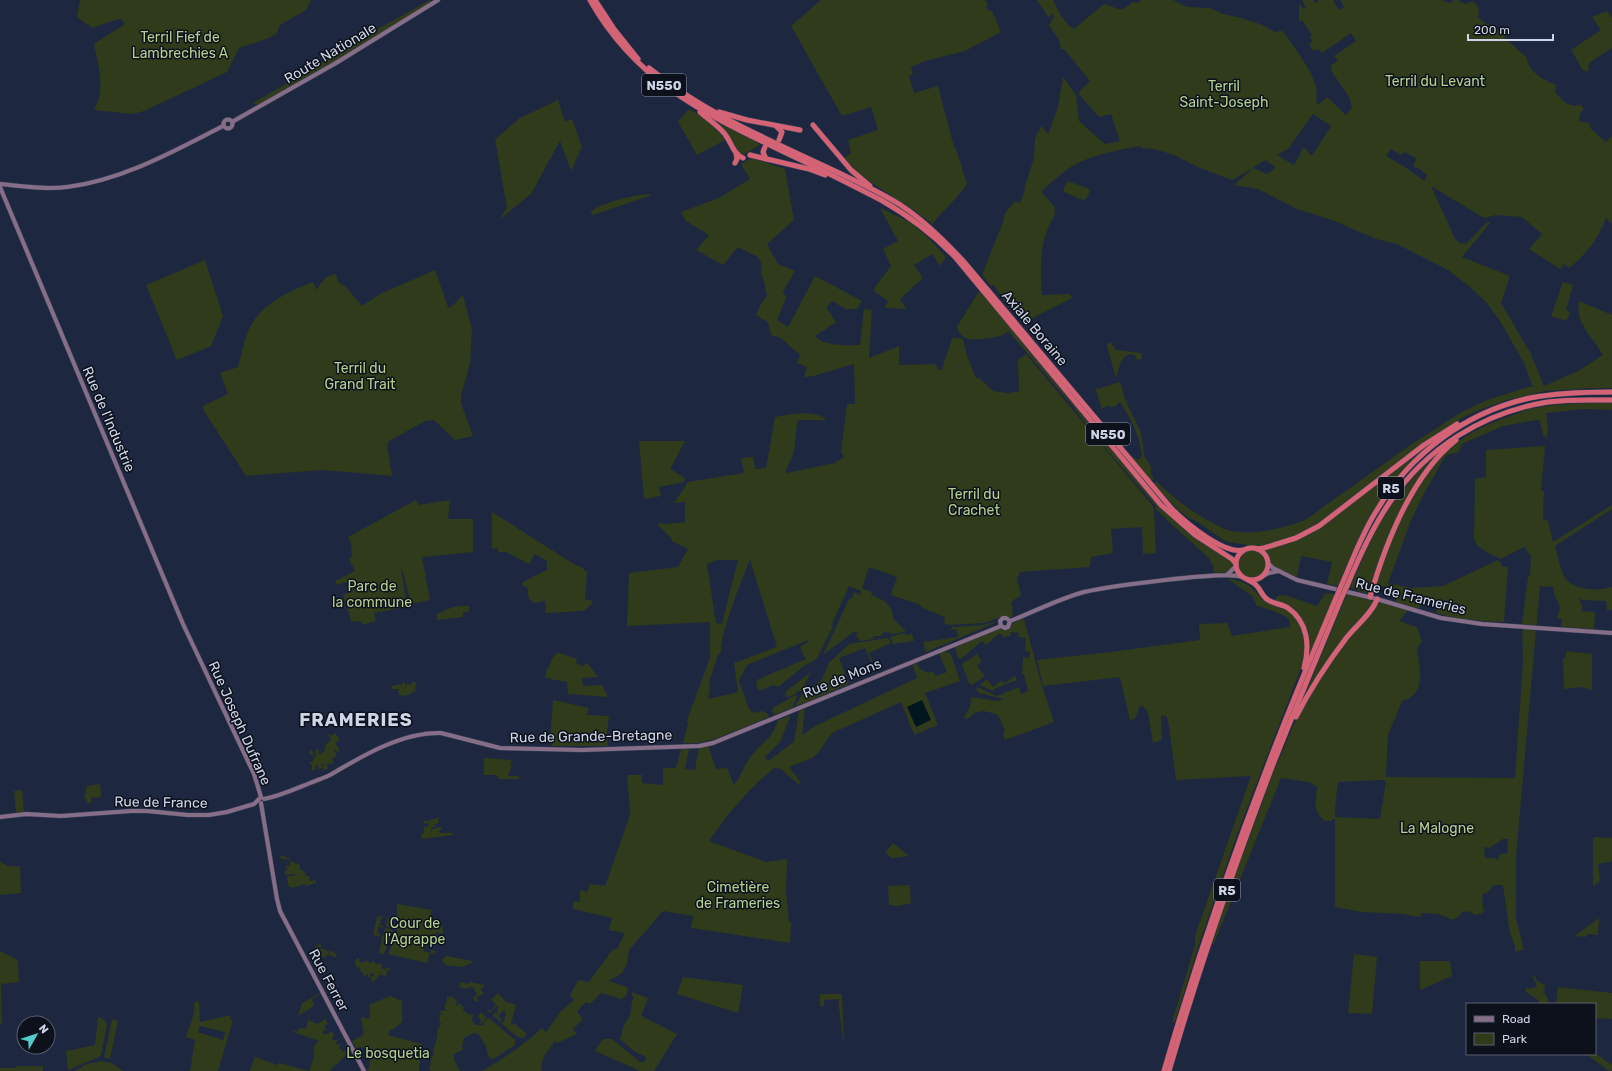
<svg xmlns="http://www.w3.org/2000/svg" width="1612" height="1071" font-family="Rubik,sans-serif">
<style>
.green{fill:#2f3b1b;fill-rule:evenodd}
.water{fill:#001720}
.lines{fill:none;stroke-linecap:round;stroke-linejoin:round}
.secondary-casing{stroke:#3b4258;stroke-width:5}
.highway-casing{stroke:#3b4258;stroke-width:6}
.secondary{stroke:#876e88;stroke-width:4}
.highway{stroke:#d46376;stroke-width:5}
.highway-bridge-casing{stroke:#3b4258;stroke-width:6;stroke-linecap:butt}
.highway-bridge{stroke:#d46376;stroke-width:5}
.labels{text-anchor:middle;stroke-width:3;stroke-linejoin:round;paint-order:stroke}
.shield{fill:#0c111c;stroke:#949aa9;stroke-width:1}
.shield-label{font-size:13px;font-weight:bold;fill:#ced5e6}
.park-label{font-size:14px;fill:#b5cf8f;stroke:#0c111c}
.street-label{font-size:14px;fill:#ced5e6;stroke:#0c111c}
.district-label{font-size:18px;font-weight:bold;letter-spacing:1px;fill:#ced5e6;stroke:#0c111c}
</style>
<rect width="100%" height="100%" fill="#1e2740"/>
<g class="green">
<path d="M80 0H311L306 10 280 25 276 34 269 38 239 48 227 72 144 111 133 114 94 110C106 91 98 64 94 44L125 24 121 19H118L92 28 77 17Z"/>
<path d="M430 0 431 2 322 70 258 105 253 103 318 65 341 50 337 41 353 40 367 35Z"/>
<path d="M821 0H985L988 5 986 7 989 11H992L1001 32 965 51 925 61 911 67 913 74 909 76 914 93 938 86 954 147 956 149 967 184C957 199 943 210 932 224 922 216 912 208 901 202 881 188 860 178 844 158L851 153 848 140 878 130 871 107 842 116 791 26Z"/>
<path d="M1037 0H1053C1058 10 1064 24 1074 29L1104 4C1120 8 1118 14 1133 2L1138 3 1141 0H1173L1187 7 1210 8 1217 11 1220 13 1241 18 1260 24 1275 32 1283 31C1293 47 1322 80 1316 100L1318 105 1327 97 1346 115 1352 107 1349 97 1330 69 1332 68 1331 65 1338 61 1334 56 1356 41 1351 33 1322 53 1318 49 1313 51 1309 44 1313 41 1310 37 1312 35 1302 20 1299 22V3L1303 9 1306 8 1302 0H1313L1315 3 1318 2 1317 0H1333L1339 10 1344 7 1340 0H1441L1450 3 1454 0H1457L1465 4 1474 1 1479 9 1478 17 1485 23 1504 32 1505 38 1527 58C1529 73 1544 80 1556 85L1555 92C1564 102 1567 107 1581 105L1584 109 1580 113 1579 121 1589 123 1591 129 1606 142 1612 136V224L1606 218C1599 238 1585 256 1569 268L1564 264 1560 269 1529 249 1542 234 1522 217 1496 215 1484 218 1431 186 1455 239 1460 243 1466 244 1488 221 1490 223 1462 257 1510 276 1501 303 1531 354 1544 386 1580 370 1603 355C1593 336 1575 325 1579 301L1612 315V388H1592L1545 391 1507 400 1479 410 1462 418 1430 438 1313 527 1288 539 1261 547 1228 542 1222 539 1198 522 1191 519 1179 511 1154 484 1156 481C1174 498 1191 512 1213 523 1217 525 1222 528 1227 530 1250 536 1283 529 1305 520L1406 448 1460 413 1487 400 1528 387H1533L1524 363 1500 321 1486 302 1469 286 1448 270 1397 244 1376 239 1332 220 1297 209 1258 189 1234 185 1253 168 1266 174 1272 171 1275 167 1266 160 1232 180 1200 168 1174 155 1154 149 1142 148 1140 146C1119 150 1097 154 1078 163 1064 170 1052 182 1041 192L1054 206 1055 214C1039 243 1040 263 1042 295L1070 294 1072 298 1031 319C1014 319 1002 296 993 284L992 287 982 275 1003 222 1005 213 1015 201 1020 203 1025 190 1024 189 1034 158 1035 139 1041 126 1048 134 1058 107 1063 77 1076 95 1079 121 1105 144 1120 141 1111 114 1099 117 1078 93 1090 81 1064 49H1061L1059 40 1049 25 1054 16 1052 13 1050 17H1048ZM1313 114 1331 126 1312 156 1304 147 1294 165 1277 155 1288 149ZM1391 149 1401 155 1404 152 1416 158 1413 167 1418 168 1427 175 1424 181 1405 167 1386 156Z"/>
<path d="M1607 11 1612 18V48L1589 63 1588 72 1583 70 1571 50 1601 30 1592 17Z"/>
<path d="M558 100 565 122 572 119 582 147 571 171 560 141 531 194 499 220 507 208 495 139 520 118Z"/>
<path d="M689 109C704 118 715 126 725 140L697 155 678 122Z"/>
<path d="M714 121 754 140 760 145 741 156Z"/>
<path d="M752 158 785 169 794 220 767 244 778 264 795 271 783 292 786 298 777 320 788 327 815 276 862 301 857 309H846L832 301 826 307 836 322 815 336C825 347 846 345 860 345L864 309 872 310 869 358 899 346V365L935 364 939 370 942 369 952 338H959L963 339 967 356 976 378H979L993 391 1008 393 1019 391 1018 360 1026 354 1152 505 1154 509 1156 553 1143 554 1142 527 1111 529 1113 553 1091 557 1090 567 1020 572 1017 578 1021 595 1011 602 1013 608 1012 609 1013 617H1001L984 623 948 625 944 623 945 617 923 608 918 604 891 595 897 577 869 567 862 588 872 592 871 595C886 601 891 603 894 620L906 631 894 634 885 632 880 636H873V639L861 641 856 635 858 634 855 631 823 655 849 599 852 598 854 592 860 595 861 591 849 586 831 626H833L817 659 804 666 778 687 773 685 759 691 756 684 757 680 806 659V657H804L800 647 808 642V640L747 665 739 681 749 709 754 713 762 711 767 713 769 717 715 739 698 743H683L688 723 687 720 710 658V622L627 626 629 573 678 567 688 549 671 541 672 539 658 525 660 523 665 524 685 522V502L674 503 688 482 744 473 741 458 753 457 755 469 766 468 775 417C792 414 809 410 825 418V420H799L797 424 794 452 786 470V473L835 463 844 457 841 452 847 404H855L854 364 813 376 804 377 807 367 797 363 800 355 781 338 771 335 768 322 756 315 761 304 767 296 764 281 761 273 762 265 758 257 738 247 723 265 696 250 709 235 686 221 681 212 719 198 750 179 741 164ZM717 560H738L722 624 716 623 707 564ZM750 560 777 647 734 663 738 692 708 699 710 688 709 682 718 655 721 652C720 635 742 578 750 560Z"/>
<path d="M1068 181 1089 189 1090 191 1086 199 1083 200 1064 192 1063 190Z"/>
<path d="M650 194 651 195 649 196 593 215 590 213C600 202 635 195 650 194Z"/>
<path d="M880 208 910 222 927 236 946 257 940 266 932 254 914 265 923 278 900 299 907 309 885 308 888 301 873 290 891 266 883 249 898 241Z"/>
<path d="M205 260 223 316 211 346 177 360 146 285Z"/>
<path d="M435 270 448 307 450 308 462 296H463L472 329 470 363 461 396V403L473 436 455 440 434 420 425 421 389 441 387 445 392 476 322 470 246 476 204 411 203 406 228 394 220 373 238 367C242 353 244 338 251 325 263 303 290 291 313 282L317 290C321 282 326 275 336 274L338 282 346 287 362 306 380 294Z"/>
<path d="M1563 282 1573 285 1566 310 1570 312 1567 321 1551 316Z"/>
<path d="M981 288 1166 512 1193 537 1231 560 1233 565 1228 572 1214 573 1213 566 1208 557 1171 524 1156 509 1155 505 1094 435 1072 405 1008 331C1003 338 979 340 968 339 966 338 962 336 960 334L957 328 958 325Z"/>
<path d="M1108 343H1111L1116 350 1141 353 1142 356V359L1137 360 1136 356 1131 354C1119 357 1120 368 1116 378L1107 346Z"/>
<path d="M1119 382 1121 384 1125 399 1141 433 1145 458 1148 461 1151 467V474L1154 478 1152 480 1149 479 1128 454 1138 460 1142 456C1140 437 1131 418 1120 402L1114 407 1107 406 1102 409 1095 387 1098 389Z"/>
<path d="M1612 403V410L1585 409 1546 413 1548 427 1547 438 1543 435 1540 421 1537 420 1503 426 1462 444 1459 452 1447 455 1443 460 1421 499 1410 523 1388 583 1410 588 1443 586 1498 560 1503 567H1508L1504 622C1481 621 1458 620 1436 613L1438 602C1432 600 1428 600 1422 601L1420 608 1407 607 1395 604 1399 591 1375 584C1391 539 1416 477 1454 445 1469 432 1489 424 1507 417 1517 414 1526 409 1536 408 1561 403 1587 403 1612 403Z"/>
<path d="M639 441H685L670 469 685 478 684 482 659 487 661 496 644 499Z"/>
<path d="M1545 446 1541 491H1544L1543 518 1548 521 1553 542 1612 505V509L1555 546C1557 553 1562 575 1566 579 1575 591 1600 591 1612 587V610H1607L1606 601 1583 600 1579 598 1582 605V611L1594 612 1595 614 1594 629 1561 627 1562 619 1557 618 1560 608 1553 590 1554 587 1540 586 1516 856V918L1524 950 1515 952V946L1510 934 1503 885H1494L1487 893 1482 894 1483 909 1485 910 1482 913 1476 915 1468 911 1463 912 1459 916 1453 920 1438 914 1422 913 1420 917 1402 914 1362 912 1335 907V818L1331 821H1325C1312 811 1316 802 1317 787L1309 782 1281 778 1215 941 1213 945 1212 944 1233 881 1272 776 1293 726 1310 694 1336 654 1373 609 1381 602 1408 610 1399 621 1417 627 1422 642 1417 648C1418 662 1426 687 1411 697 1409 699 1404 700 1402 701L1388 735 1386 777 1515 778 1523 661 1522 624 1528 577 1530 576 1531 556 1524 547 1501 559C1492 554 1477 550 1474 539L1475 479 1486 477V450ZM1380 780 1386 781 1380 819 1335 817V808L1338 782ZM1503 839H1508L1507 854H1500L1498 860 1494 858H1485L1484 847 1489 848Z"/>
<path d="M1441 451 1406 503 1370 590 1366 593 1350 588C1373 531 1393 492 1441 451Z"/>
<path d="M1412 457 1413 459C1377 494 1357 540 1338 586L1327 584 1332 562 1301 556 1297 577 1272 566 1263 550 1295 540Z"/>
<path d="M416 500 419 505 450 500 448 519H473V552L422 557 430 600 411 604 403 572 401 569 407 607 374 613 376 621 362 625 361 622 357 621 350 622 351 620 343 595 353 591 349 581 337 585 335 581 355 571 349 559 352 557 351 543 348 537Z"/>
<path d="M492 512 577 566H580L587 572 585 599 593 601C591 604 588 608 585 610 583 611 551 613 546 613L545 601 533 603C528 598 527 594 528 588L522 585 523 582 547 570V561L535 554 529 564 506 552H498V548L492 549Z"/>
<circle cx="1252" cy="564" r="14"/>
<path d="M1228 579C1234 578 1249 584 1253 589 1256 591 1258 595 1261 598 1268 603 1277 604 1284 608 1304 621 1305 638 1304 660L1238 832 1199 944 1175 1022H1172L1195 945V936L1251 776 1176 780 1168 720 1166 716 1161 715 1162 740 1153 743 1148 712 1143 706H1140L1135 719 1130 720 1120 677 1043 686 1037 660 1111 652 1200 640 1199 624 1227 623 1232 636 1290 627C1290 626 1290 621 1289 620 1286 614 1264 608 1257 606L1252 596Z"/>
<path d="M1326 593 1335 594 1310 656H1308L1302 622 1274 600 1279 595 1288 596 1317 606Z"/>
<path d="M1347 594 1373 601 1374 603 1301 703Z"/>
<path d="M462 606H469V612H463V617L437 620V614L453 607Z"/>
<path d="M1022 618 1024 619 1042 686 1054 722 1005 740 1003 733 1005 731 998 715C985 711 978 708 968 719L964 718 970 707 971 697 997 701 1004 699 979 693 976 689 977 687 997 696 1019 687 1021 694 1028 691 1024 674H1022L1023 657 1029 658 1030 652 1025 651 1026 638 1018 637 1019 633 1011 632 1010 637 1007 636 1004 638 1000 633 986 645 982 641 961 659 958 658 955 648 957 646 1000 628C1008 630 1014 622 1022 618Z"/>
<path d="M995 622H997L926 652 923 642 958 637 956 629 951 630 952 627 983 625Z"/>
<path d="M904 633 908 635 912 634 914 641 893 644 890 637Z"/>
<path d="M888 638 891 643 869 653 872 660 871 661 865 648 839 658 849 684 795 707 802 694 806 693 822 679 829 663 849 644Z"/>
<path d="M945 651 951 654 960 681 925 693 938 725 914 735 901 702 832 733 818 753 812 758 789 767 801 783 798 784 781 769 774 768C748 790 728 813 709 841L766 862 787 859 786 892 789 922H791L790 943 691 928 693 916 663 911 629 950 627 964 622 973 609 981 627 987 628 990 625 997 621 999 601 993 590 1004 586 1002 577 1011 583 1019 573 1029 577 1034 557 1043 555 1041 543 1058 541 1071H482C504 1059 523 1045 542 1028L546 1032 558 1016V1014L574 1000 570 996 578 980 589 982 613 949H617L625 933 609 930 612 918 573 909V902H580V890L587 892 590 884 605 886 629 818 630 810 627 775H642V783L663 785V768H676L681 749H689L685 769 695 770 699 746 708 745 716 769 727 768 734 785C742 776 744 764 752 755 762 742 773 738 778 720L791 715 780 742 765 757 768 761 794 742 799 711 805 709 802 735 815 726 917 678 912 664 916 662 920 669 928 673 933 671 936 676 947 672 939 653Z"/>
<path d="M1566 651 1592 654V690L1581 687 1564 689 1563 658H1566Z"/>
<path d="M557 653H560L577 659 576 663 583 666 587 663 598 677 582 678 583 686 602 685 608 697 568 694 567 682 545 678 547 670 552 660 551 659Z"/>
<path d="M977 654 982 661 977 666 985 676 972 685 969 683 962 665 965 661H967Z"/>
<path d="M811 672 801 691H797V693L787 698 785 692Z"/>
<path d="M1015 676 1017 680 994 689 993 691 980 685 987 679 993 687 1000 681 1005 683Z"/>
<path d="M413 682H416L415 694 414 691H412V694L403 696 399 695 398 689H392L391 686 401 684 402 689V683H405L406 691V684L410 685Z"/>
<path d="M796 695 797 697 792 708 774 715 772 711 774 707Z"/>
<path d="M553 700 589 708 587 715 609 716 607 731 608 746H552L553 740H550Z"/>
<path d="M329 733 331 736 335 733 340 740 335 743 340 751 337 752 336 750H334L337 756 332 759 334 763 327 764 328 768 326 770 323 769 322 766 325 765V764L322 765V768L319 769 317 765 315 766 316 769 312 771V765L310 764V762L314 761 313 754 310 755 309 750H312L315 757 317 756 315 753 316 752V750L318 749 319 754H322V752H325L324 748H325L326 744 331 740 328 734Z"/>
<path d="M484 758 512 760 510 765H512L508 776H519V779H500L498 778 497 775H484Z"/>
<path d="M100 784 101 797 91 798V803H87L86 798H84L87 786Z"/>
<path d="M22 790 24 812H16L14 791Z"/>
<path d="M442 817 438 819 439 823 429 826 436 825V826L431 828 432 832V829L441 827 442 830H439L440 833H453V835L422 839 421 834 424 833V827L429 826 428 823 434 821 424 824 423 822 428 820 429 822 430 820Z"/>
<path d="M1593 837 1612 838V860L1610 862 1598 864 1600 881 1593 886Z"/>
<path d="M893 843 909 856 892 858 885 853Z"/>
<path d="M280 856H285L287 859 288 857 290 859 291 862 295 863 294 865 297 863 300 865V870H303L304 873 307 872 305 876H309L310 881 316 880V883L306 886 305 884 300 885V887L297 886 293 888 288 886 287 876H294L295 874 285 875V870H287L286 866 290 865V860L281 859Z"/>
<path d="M0 861 7 866H20L21 893 0 895Z"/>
<path d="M910 885 911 903 898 906 889 905 888 886Z"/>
<path d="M397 904 432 910 430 918 432 920 434 919 433 923H435L436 917 440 925 443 927V934L436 932 435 934 438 935 436 941 438 942 437 945 435 944 436 941 434 940 435 935 432 934C430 940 425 945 423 951L430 953 431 950 435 951V954L430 953 427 963 388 954 397 932Z"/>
<path d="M380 916 394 920 393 928 386 926 388 919 382 917 379 925 383 926V928L379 926 377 932 379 933V935L384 936 385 928 393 930 390 938H385L383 943 387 947 384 954 379 953 382 937 373 935 377 917Z"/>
<path d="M1599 918 1598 935 1587 934 1586 937 1575 936Z"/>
<path d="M318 943 321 945 320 947H317L316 951H318V948L322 949V948L328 951V954L330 950 336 954 337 958 327 954 326 958 320 956 319 959H317L318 955 312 954 315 946 317 947Z"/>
<path d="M0 951 18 960 19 982 1 984 2 1023 0 1025Z"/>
<path d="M1354 954 1377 957 1372 1014 1348 1013Z"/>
<path d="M447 956 472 961 473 962 463 967 446 965 442 961 444 957Z"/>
<path d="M357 958 359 959 360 963 364 962 365 960 371 963 374 960V963L382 964V969L390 968V970H387L386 977 380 974 373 982 371 979 374 974 372 973 370 974 371 978 368 977V975L367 974 364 977V974L359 969V967H356L355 961Z"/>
<path d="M1420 961H1450L1452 976 1420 990Z"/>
<path d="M1535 976 1537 981 1545 985 1544 992 1550 1004H1540L1537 999 1526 992V989L1528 988H1533L1537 986 1533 977Z"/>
<path d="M683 977 743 985 738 1013 677 994Z"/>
<path d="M460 982 469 984V982L485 985 481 990 484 993 476 998 479 1001 477 1002 473 999 477 993 474 991 475 989 470 986 467 989 460 987Z"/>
<path d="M1558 987 1612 993V1019L1595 1018V1004H1556Z"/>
<path d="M632 992 648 998 641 1016 677 1034 654 1071H640L595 1051 603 1039H612L640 1062H643L646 1060V1057L634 1051 620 1039 624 1025 630 1016 632 1001 634 998 632 995Z"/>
<path d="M498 993 506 1002 516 1005 511 1024 513 1025 514 1023 527 1034 523 1038 517 1037 501 1023 505 1021 504 1019 506 1015 504 1010 498 1016 502 1020 500 1022 493 1015 495 1012 497 1014 498 1012 497 1010 499 1008 497 1006 490 1013 487 1011 492 1010 496 1004 491 1000Z"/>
<path d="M319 994 321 998 319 995 312 999 314 1006 298 1016 302 1003Z"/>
<path d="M820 994H842L844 1046 838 999 824 1000V1006L822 1007 820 1005Z"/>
<path d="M390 996 402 1001V1022L395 1028 390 1030 388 1035 422 1044 419 1071H368L371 1055 367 1049 360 1047 356 1048 352 1041 364 1034 361 1018 363 1017 370 1019V1015L369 1005Z"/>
<path d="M447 996 455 998V1000L457 1001 456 1005 457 1006 458 1003 462 1005V1006L464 1007 463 1010 468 1014 474 1015 471 1019 476 1025H479L481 1020 478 1017 481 1012 487 1018 479 1025H483L484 1022 489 1018 515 1040V1045L492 1060 488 1056 486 1046 478 1034 473 1033 464 1038 462 1045 463 1050 454 1054V1060L460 1071H431L429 1069 432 1056H435L432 1054 434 1053 433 1051C435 1045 439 1032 437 1028H439L440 1024 444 1025 439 1022 440 1017 438 1016H440V1014L442 1015V1013H440L441 1010 445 1011 446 1010 444 1007 446 1005Z"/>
<path d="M199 1001 200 1022 231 1015 230 1019 233 1020 218 1071H190L195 1040 186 1037C189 1026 196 1014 194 1003ZM200 1026 225 1032 223 1040 198 1032Z"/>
<path d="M100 1017 105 1021 107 1025 101 1055 97 1058 68 1070 66 1051 95 1045 98 1018Z"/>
<path d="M112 1019 118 1021 110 1059 104 1057Z"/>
<path d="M306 1019 317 1024 326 1019 328 1024 324 1026 327 1031 323 1030V1034H328L331 1031 334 1034 332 1040H338L335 1044 337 1045 338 1043 340 1045 339 1049H341L343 1052 349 1049 347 1054 329 1071H309L314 1057V1046L319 1041 293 1032 294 1028V1030L297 1032 299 1028 306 1029 308 1021Z"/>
<path d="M1595 1053 1612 1065V1071H1609L1586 1054Z"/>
<path d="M255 1057 277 1065 279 1063 309 1071H250Z"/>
<path d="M101 1061 112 1063 123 1071H74L87 1064Z"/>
<path d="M18 1066H43V1071H0V1068H15Z"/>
</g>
<path class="water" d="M922 700 931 720 916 727 907 707Z"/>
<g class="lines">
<defs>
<g id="secondary">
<circle cx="228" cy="124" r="4.5"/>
<path d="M232 122 336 63 438 0"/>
<path d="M0 184C22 186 45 190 67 187 123 180 174 151 223 126"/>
<path d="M0 187 183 624 254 774 261 797"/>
<path d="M1268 563 1273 568 1297 580 1377 599 1441 618 1482 624 1612 633"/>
<path d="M1227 575 1236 566"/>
<path d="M1263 576 1269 573 1279 571"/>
<path d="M1010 621C1034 612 1058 599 1084 592 1106 587 1226 570 1242 577"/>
<path d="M1001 626 1000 621 1003 618H1006L1010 621"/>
<path d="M1001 626 1005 628 1008 627 1010 621"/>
<path d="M264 799C280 796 295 789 310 783 317 780 324 778 330 775 362 756 402 732 441 733L500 748 582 750 699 746 713 743 1001 626"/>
<path d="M261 803 277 899 280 911 364 1071"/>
<path d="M0 817 26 814 61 816 131 811H147L188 815H209L227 812 254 804 261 797"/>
</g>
<g id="highway">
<path d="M590 0C635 80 701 112 780 150 814 166 848 183 881 200 909 216 933 234 955 257L1161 505 1195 535 1232 559 1236 564"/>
<path d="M595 0 614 29 638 59"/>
<path d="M649 68C705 114 772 141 837 172 858 182 880 192 899 204 924 220 945 241 965 263L1172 509C1186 523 1224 555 1244 550"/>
<path d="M700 112C708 119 717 125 724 133 731 141 733 154 743 158"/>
<path d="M719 112 747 120 800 130"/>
<path d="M813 125 851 170 870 186"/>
<path d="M776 126 782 132 779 140"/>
<path d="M765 147 763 152 766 159"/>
<path d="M750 155 809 169 825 175"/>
<path d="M735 163 737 159 736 153"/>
<circle cx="1252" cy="564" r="16"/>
<path d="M1257 549 1264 548 1296 538 1319 526 1424 445 1457 424"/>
<path d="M1248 580C1262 586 1259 594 1268 600 1274 604 1282 604 1288 608 1308 622 1310 646 1304 668"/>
<path d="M1342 584C1353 559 1362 533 1377 510 1410 454 1466 412 1530 398 1557 393 1585 392 1612 392"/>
<path d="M1347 586C1359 557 1372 528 1390 502 1426 448 1484 412 1548 402 1569 399 1591 400 1612 400"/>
<path d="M1370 597C1385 545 1412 475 1456 440"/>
<path d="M1296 717C1310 689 1328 662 1347 637 1356 626 1373 612 1377 599"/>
<path d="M1164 1071C1194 968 1229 866 1268 765 1289 709 1313 653 1336 598"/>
<path d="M1169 1071C1199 968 1234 867 1272 767 1294 711 1318 655 1341 599"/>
</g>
</defs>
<use href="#secondary" class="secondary-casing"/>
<use href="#highway" class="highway-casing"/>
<use href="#secondary" class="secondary"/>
<use href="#highway" class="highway"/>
<defs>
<g id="highway-bridge">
<path d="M1336 598 1342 584"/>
<path d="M1341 599 1347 586"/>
</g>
</defs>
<use href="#highway-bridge" class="highway-bridge-casing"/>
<use href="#highway-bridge" class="highway-bridge"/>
</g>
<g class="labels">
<g class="shield">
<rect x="642" y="74" width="44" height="22" rx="3"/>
<rect x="1086" y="423" width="44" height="22" rx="3"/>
<rect x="1378" y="477" width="26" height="22" rx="3"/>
<rect x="1214" y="879" width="26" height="22" rx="3"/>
</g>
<g class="shield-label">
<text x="664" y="90">N550</text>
<text x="1108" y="439">N550</text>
<text x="1391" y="493">R5</text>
<text x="1227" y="895">R5</text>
</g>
<g class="park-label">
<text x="180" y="42">Terril Fief de<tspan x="180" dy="16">Lambrechies A</tspan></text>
<text x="1435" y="86">Terril du Levant</text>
<text x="1224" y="91">Terril<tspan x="1224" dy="16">Saint-Joseph</tspan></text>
<text x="360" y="373">Terril du<tspan x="360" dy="16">Grand Trait</tspan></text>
<text x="974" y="499">Terril du<tspan x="974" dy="16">Crachet</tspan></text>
<text x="372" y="591">Parc de<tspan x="372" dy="16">la commune</tspan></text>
<text x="1437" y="833">La Malogne</text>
<text x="738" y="892">Cimetière<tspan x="738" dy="16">de Frameries</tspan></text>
<text x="415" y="928">Cour de<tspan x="415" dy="16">l'Agrappe</tspan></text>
<text x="388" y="1058">Le bosquetia</text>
</g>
<g class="street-label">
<text transform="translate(330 53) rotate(-31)" y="5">Route Nationale</text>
<text transform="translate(1035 328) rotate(50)" y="5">Axiale Boraine</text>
<text transform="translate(109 419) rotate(67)" y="5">Rue de l'Industrie</text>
<text transform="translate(1411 596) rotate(14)" y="5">Rue de Frameries</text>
<text transform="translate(842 678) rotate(-22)" y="5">Rue de Mons</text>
<text transform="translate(240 723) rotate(66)" y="5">Rue Joseph Dufrane</text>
<text transform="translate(591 736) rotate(-1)" y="5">Rue de Grande-Bretagne</text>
<text transform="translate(161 802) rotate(1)" y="5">Rue de France</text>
<text transform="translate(329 980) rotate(62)" y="5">Rue Ferrer</text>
</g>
<g class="district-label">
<text x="356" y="726">FRAMERIES</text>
</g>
</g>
<rect x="1466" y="1003" width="130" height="52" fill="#0c111c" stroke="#5a5f6d"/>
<rect x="1474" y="1016" width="20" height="6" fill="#876e88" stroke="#5a5f6d"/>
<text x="1502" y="1023" font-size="12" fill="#ced5e6">Road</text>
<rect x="1474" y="1033" width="20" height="12" fill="#2f3b1b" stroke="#5a5f6d"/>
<text x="1502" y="1043" font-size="12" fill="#ced5e6">Park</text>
<g transform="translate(36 1035) rotate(51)"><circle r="19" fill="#0c111c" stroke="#5a5f6d"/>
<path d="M0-3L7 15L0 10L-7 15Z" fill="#53cdca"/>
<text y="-6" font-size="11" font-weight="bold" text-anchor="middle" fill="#ced5e6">N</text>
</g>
<path d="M1468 34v6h85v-6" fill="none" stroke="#ced5e6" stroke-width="2"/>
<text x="1474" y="34" font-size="12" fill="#ced5e6" stroke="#0c111c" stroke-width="3" paint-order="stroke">200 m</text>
</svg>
